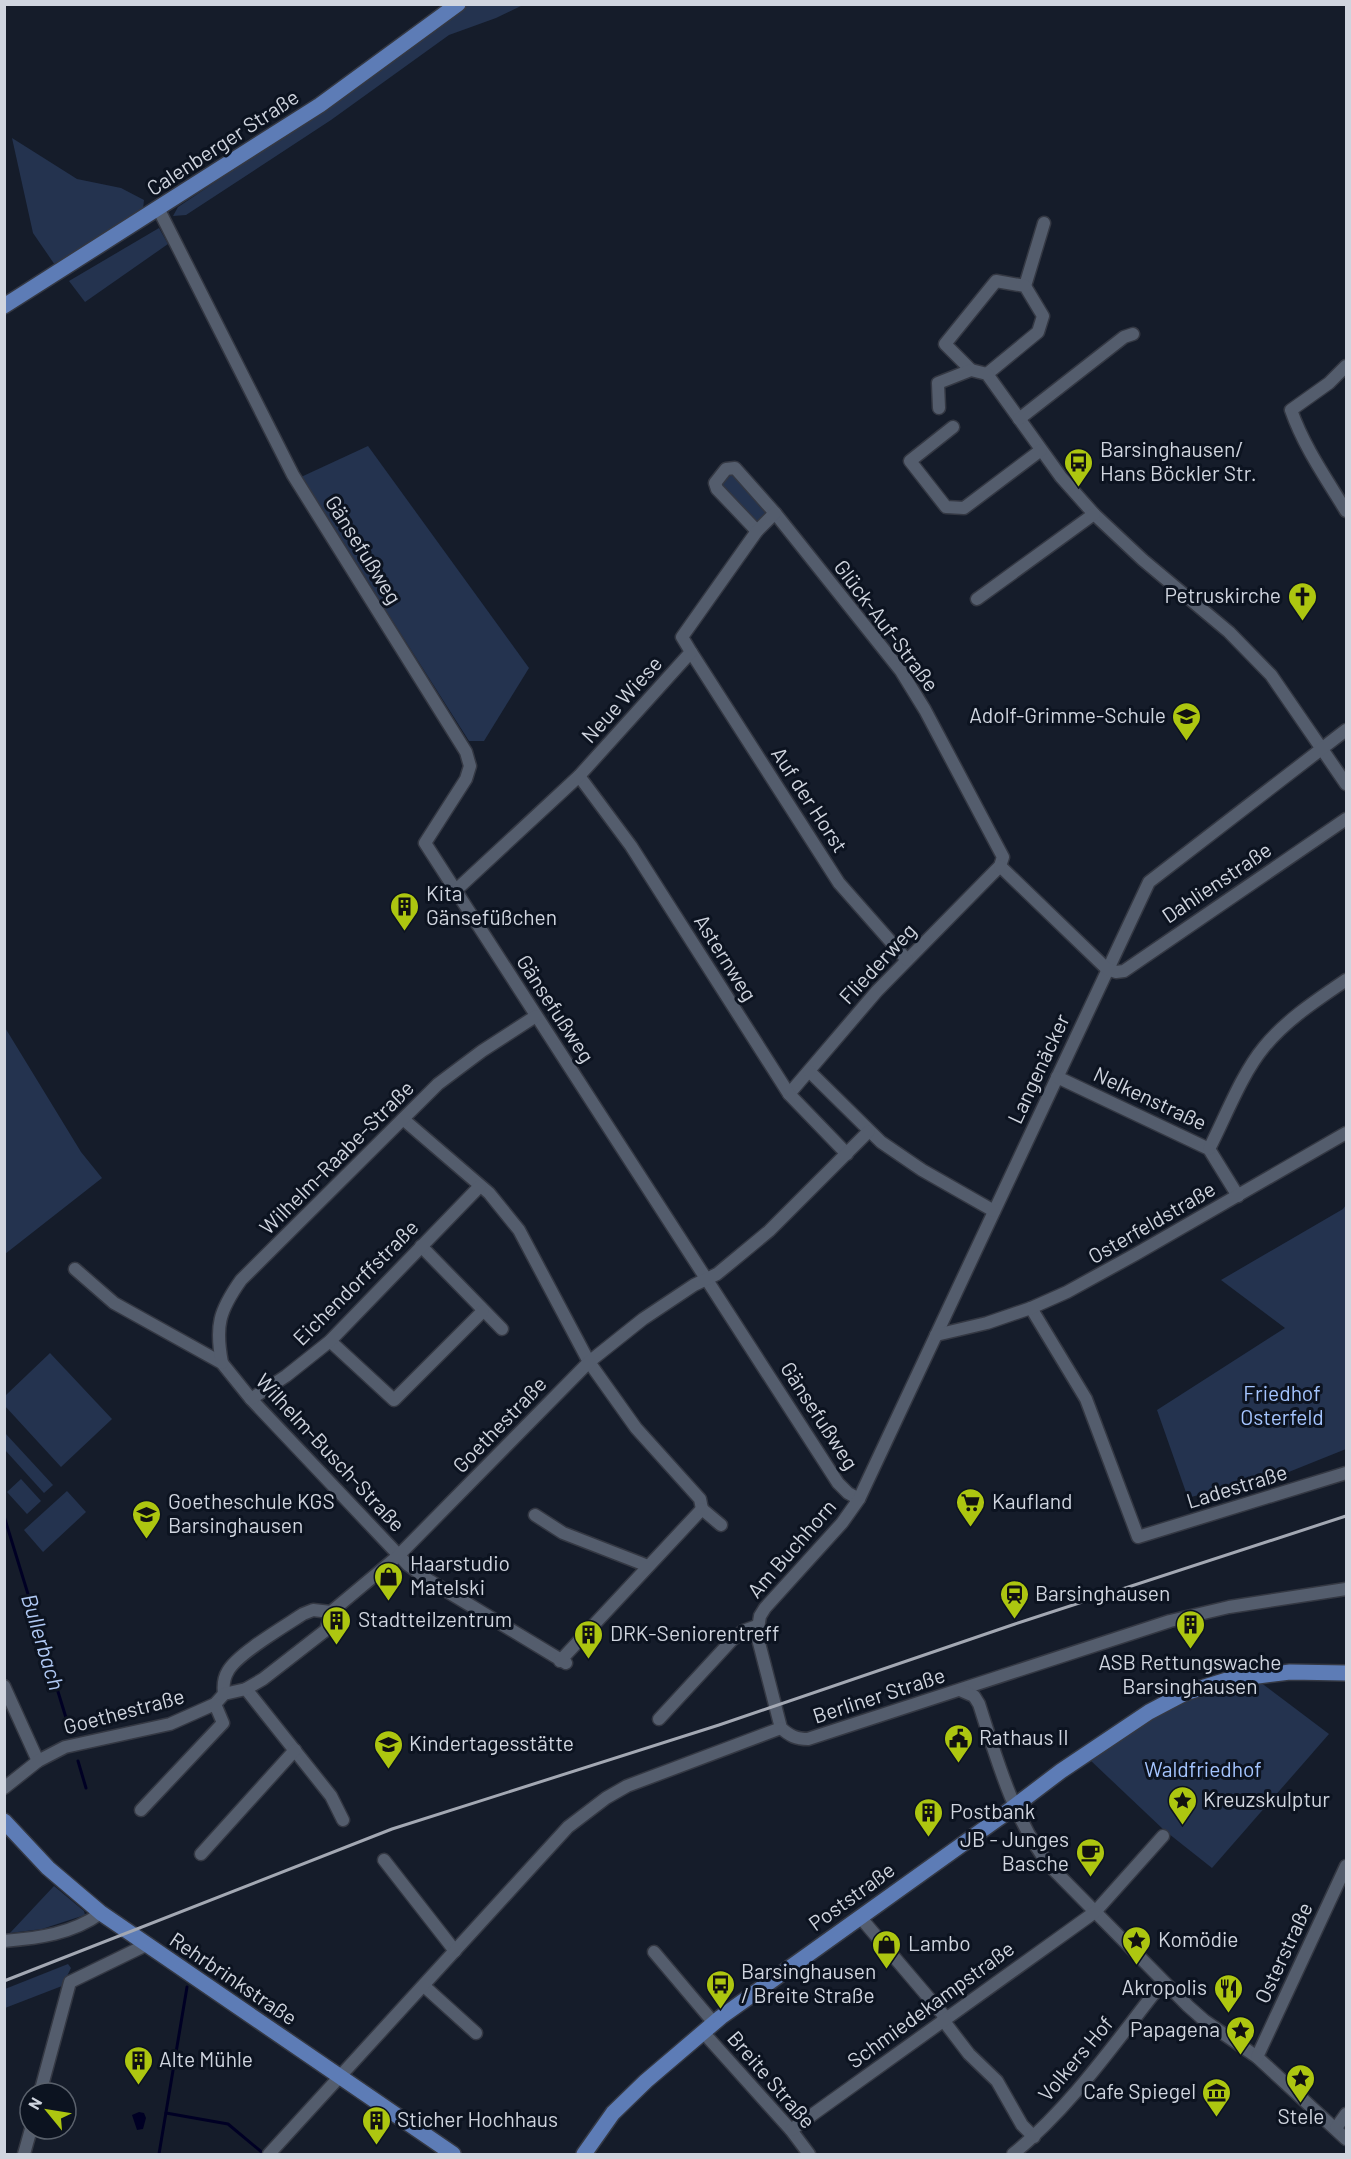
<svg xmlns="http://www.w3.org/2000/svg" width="1351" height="2159" font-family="Barlow,sans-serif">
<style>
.green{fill:#24334f}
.water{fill:#000024}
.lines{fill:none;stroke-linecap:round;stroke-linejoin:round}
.stream{stroke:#000024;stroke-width:3}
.minor-casing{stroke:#343843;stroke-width:15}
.major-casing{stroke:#343843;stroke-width:18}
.minor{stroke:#545d6d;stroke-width:12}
.major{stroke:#5d7cb6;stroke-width:15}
.rail{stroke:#a3a8b3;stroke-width:3}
.labels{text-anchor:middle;stroke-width:6;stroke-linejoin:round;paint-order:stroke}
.street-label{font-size:21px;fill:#d0d5df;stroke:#0c1320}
.poi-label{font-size:21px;fill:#d0d5df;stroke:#0c1320;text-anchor:start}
.park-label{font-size:21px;fill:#a4c4fe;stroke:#0c1320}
.water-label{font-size:22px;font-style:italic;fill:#afc8f3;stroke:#0c1320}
</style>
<rect width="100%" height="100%" fill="#151c2a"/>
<g class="green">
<path d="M466 5H523L496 18 449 35 331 120 186 215 173 216 178 207 317 114Z"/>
<path d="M12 138 77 179 121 188 144 200 143 209 55 265 33 233Z"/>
<path d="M159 228 168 244 85 302 69 281Z"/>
<path d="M368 446 529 668 484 741H469L301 477Z"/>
<path d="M735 468 775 513 757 531 717 489Z"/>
<path d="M4 1026 81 1152 102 1178 5 1254Z"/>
<path d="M1346 1205V1449L1241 1491 1219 1489 1188 1498 1157 1410 1285 1328 1221 1280 1343 1209Z"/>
<path d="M50 1353 112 1419 61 1467 5 1406V1396Z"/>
<path d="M5 1433 53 1485 44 1493 5 1450Z"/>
<path d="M21 1479 41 1501 27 1514 7 1492Z"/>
<path d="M67 1491 86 1512 43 1552 24 1530Z"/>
<path d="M1260 1682 1329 1734 1212 1868 1164 1830 1089 1759 1177 1704 1226 1687Z"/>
<path d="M54 1886 84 1911 85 1915 42 1929 10 1933Z"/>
<path d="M68 1964 71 1968 62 1986 5 2008V1989Z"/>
</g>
<path class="water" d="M139 2112 144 2113 146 2118 143 2129 137 2130 132 2115Z"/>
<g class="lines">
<g class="stream">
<path d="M4 1516 71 1734"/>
<path d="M78 1761 86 1788"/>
<path d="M166 2113 228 2124 264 2154"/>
<path d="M159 2154 187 1987"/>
</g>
<defs>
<g id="minor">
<path d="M159 210 293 475 466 752 470 766 466 779 425 843 838 1483 848 1493 859 1499"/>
<path d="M1025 286 1044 223"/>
<path d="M1346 366 1329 383 1291 410C1304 447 1326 478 1346 511"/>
<path d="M971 370 945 344 996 281 1025 286 1043 316 1038 332 987 374"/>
<path d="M939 408 938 383 971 370 987 374 1061 477 1094 514 1143 560 1229 632 1271 675 1346 784"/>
<path d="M1019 419 1124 337 1133 334"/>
<path d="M953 427 910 461 946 507 964 508 1041 450"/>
<path d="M757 531 717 489 715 483 726 469 735 468 775 513 901 671 925 710 1003 857 1000 866 877 991 789 1094"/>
<path d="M977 599 1094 514"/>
<path d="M691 652 839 883 907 960"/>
<path d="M1346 730 1149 882 859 1499 842 1523 765 1608 760 1616 757 1635 781 1728C790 1736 796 1739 808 1739L1170 1621 1229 1607 1346 1589"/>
<path d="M579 776 631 846 789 1094 847 1154"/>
<path d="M1000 866 1107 969 1116 972 1124 971 1346 819"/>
<path d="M455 891 579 776 691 652 682 637 757 531 775 513"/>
<path d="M809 1071 881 1142 922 1170 994 1211"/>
<path d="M1057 1077 1209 1149 1238 1196"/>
<path d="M403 1119 489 1193 519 1230 589 1362 636 1428 700 1499 702 1509"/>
<path d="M1209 1149C1226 1116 1241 1075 1264 1047 1287 1019 1317 1000 1346 980"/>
<path d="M421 1246 502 1329"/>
<path d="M75 1269 114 1303 222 1363 251 1399 408 1565 430 1581 566 1663"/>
<path d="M1031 1308 1086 1399 1138 1537 1346 1473"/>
<path d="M936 1335 987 1323 1031 1308 1067 1292 1136 1254 1346 1133"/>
<path d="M330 1341 394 1400 483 1311"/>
<path d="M222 1363C215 1326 219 1311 241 1280L438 1084 482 1051 536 1016"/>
<path d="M251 1399 286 1376 330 1341 480 1186"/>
<path d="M535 1515 563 1533 648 1566"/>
<path d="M560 1661 702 1509 721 1525"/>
<path d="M4 1686 38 1761"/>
<path d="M246 1689 331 1796 343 1820"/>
<path d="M960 1690 974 1696 979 1704C997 1760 1013 1818 1049 1865L1188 2006 1205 2021 1257 2057 1346 2139"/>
<path d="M224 1694C223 1686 223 1679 228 1671 237 1654 285 1626 303 1614L313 1610 331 1612"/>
<path d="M659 1719 732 1640 743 1631 757 1626"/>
<path d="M4 1788 38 1761 65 1747 170 1724 215 1704 224 1694 246 1689 263 1679 326 1630 331 1612 398 1556 589 1362 643 1319 694 1285 717 1274 769 1231 869 1131"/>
<path d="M141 1810 223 1723 215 1704"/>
<path d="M201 1854 295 1750"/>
<path d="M384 1860 455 1951"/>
<path d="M860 1917 946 2018"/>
<path d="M4 1941C39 1938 72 1934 101 1913"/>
<path d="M654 1952 714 2023"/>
<path d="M424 1986 476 2033"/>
<path d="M943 2020 969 2054 997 2081 1022 2125 1034 2137"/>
<path d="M703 2032 791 2130 809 2154"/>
<path d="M1257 2057 1346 1866"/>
<path d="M40 2093 70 1982 146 1945"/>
<path d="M1336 2128 1346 2114"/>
<path d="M791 2130 1095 1912 1163 1836"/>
<path d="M24 2154 31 2129"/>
<path d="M269 2154 568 1827 606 1798 627 1786 781 1728"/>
<path d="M1013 2154C1072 2106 1116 2041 1163 1982"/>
</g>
<g id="major">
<path d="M4 306 320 105 458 4"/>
<path d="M4 1821 48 1868 101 1913 453 2154"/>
<path d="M584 2154 613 2113 646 2081 721 2017 999 1818 1061 1771 1149 1712 1185 1693 1227 1680 1290 1672 1346 1673"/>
</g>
</defs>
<use href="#minor" class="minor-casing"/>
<use href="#major" class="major-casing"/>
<use href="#minor" class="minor"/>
<use href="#major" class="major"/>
<path class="rail" d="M4 1981 392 1829 719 1725 1015 1624 1346 1516"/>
</g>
<defs>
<symbol id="bus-pin" viewBox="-11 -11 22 30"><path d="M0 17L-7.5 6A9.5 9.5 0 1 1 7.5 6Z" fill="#adc610" stroke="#0c1320"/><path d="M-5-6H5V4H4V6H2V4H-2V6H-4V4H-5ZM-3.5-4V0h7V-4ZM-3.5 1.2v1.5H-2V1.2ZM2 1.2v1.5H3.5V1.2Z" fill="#111"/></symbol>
<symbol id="church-pin" viewBox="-11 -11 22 30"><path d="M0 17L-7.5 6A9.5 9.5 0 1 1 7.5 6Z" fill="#adc610" stroke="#0c1320"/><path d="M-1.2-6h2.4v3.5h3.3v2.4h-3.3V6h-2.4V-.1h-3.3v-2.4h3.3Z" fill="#111"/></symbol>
<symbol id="school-pin" viewBox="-11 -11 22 30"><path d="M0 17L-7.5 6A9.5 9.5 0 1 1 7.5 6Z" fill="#adc610" stroke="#0c1320"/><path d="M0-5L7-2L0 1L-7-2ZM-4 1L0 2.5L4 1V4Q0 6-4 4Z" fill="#111"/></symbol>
<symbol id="building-pin" viewBox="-11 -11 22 30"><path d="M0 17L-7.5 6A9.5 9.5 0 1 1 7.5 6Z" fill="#adc610" stroke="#0c1320"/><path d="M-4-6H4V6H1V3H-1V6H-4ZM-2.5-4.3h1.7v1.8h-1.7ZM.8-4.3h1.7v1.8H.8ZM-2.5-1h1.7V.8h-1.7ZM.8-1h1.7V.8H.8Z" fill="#111"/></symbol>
<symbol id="supermarket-pin" viewBox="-11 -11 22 30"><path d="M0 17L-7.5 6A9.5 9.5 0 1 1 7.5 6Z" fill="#adc610" stroke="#0c1320"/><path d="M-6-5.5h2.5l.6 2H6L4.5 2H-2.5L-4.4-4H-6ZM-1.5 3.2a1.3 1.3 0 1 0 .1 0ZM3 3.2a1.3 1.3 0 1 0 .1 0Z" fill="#111"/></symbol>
<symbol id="shop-pin" viewBox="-11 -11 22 30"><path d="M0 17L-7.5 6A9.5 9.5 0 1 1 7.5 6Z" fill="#adc610" stroke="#0c1320"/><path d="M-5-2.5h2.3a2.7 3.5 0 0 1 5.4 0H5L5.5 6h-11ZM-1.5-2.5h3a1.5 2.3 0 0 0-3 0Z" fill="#111"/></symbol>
<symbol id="station-pin" viewBox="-11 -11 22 30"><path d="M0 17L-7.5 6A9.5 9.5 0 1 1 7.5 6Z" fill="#adc610" stroke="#0c1320"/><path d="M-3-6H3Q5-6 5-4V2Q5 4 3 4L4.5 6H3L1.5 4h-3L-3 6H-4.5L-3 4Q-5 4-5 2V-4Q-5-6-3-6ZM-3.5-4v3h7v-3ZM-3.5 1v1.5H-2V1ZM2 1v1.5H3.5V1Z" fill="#111"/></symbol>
<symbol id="civic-pin" viewBox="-11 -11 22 30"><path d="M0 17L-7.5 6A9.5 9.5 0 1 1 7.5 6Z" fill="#adc610" stroke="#0c1320"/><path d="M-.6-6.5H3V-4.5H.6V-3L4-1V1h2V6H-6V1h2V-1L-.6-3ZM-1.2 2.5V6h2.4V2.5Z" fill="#111"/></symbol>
<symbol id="sight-pin" viewBox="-11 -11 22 30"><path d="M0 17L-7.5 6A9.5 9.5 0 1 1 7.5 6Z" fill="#adc610" stroke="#0c1320"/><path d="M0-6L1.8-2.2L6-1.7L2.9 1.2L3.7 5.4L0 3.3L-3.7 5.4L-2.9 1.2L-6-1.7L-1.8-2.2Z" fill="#111"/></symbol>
<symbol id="cafe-pin" viewBox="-11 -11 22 30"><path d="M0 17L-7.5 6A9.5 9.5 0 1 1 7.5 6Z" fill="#adc610" stroke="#0c1320"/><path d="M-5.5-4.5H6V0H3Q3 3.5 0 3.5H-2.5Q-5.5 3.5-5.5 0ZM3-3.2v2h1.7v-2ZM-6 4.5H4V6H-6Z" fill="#111"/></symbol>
<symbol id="restaurant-pin" viewBox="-11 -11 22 30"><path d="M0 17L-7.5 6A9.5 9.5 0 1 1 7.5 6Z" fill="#adc610" stroke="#0c1320"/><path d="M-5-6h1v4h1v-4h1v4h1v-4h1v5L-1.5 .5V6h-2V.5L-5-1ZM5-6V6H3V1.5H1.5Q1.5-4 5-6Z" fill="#111"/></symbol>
<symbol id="museum-pin" viewBox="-11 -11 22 30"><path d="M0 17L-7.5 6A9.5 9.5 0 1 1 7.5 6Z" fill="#adc610" stroke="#0c1320"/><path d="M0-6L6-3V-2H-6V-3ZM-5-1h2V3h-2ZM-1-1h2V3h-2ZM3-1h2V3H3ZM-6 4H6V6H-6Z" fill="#111"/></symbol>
</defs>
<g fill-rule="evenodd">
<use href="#bus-pin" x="1062" y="446" width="33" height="45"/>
<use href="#church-pin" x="1286" y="580" width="33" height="45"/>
<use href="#school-pin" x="1170" y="700" width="33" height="45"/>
<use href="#building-pin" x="388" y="890" width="33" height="45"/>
<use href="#supermarket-pin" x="954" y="1486" width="33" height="45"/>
<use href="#school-pin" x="130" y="1498" width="33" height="45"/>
<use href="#shop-pin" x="372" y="1560" width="33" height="45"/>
<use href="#station-pin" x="998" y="1578" width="33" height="45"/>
<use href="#building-pin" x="320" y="1604" width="33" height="45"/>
<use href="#building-pin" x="1174" y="1608" width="33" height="45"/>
<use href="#building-pin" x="572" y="1618" width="33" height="45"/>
<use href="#civic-pin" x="942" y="1722" width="33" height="45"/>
<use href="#school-pin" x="372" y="1728" width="33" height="45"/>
<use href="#sight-pin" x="1166" y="1784" width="33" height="45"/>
<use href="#building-pin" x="912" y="1796" width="33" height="45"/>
<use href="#cafe-pin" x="1074" y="1836" width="33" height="45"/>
<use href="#sight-pin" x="1120" y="1924" width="33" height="45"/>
<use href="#shop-pin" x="870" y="1928" width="33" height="45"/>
<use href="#bus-pin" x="704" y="1968" width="33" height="45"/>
<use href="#restaurant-pin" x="1212" y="1972" width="33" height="45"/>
<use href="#sight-pin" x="1224" y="2014" width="33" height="45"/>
<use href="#building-pin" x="122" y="2044" width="33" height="45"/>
<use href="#sight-pin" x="1284" y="2062" width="33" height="45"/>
<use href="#museum-pin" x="1200" y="2076" width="33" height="45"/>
<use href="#building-pin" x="360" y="2104" width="33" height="45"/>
</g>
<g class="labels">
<g class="street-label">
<text transform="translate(223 143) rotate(-33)" y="7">Calenberger Straße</text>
<text transform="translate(363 550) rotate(58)" y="7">Gänsefußweg</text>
<text transform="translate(886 626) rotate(53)" y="7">Glück-Auf-Straße</text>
<text transform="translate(622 700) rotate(-48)" y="7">Neue Wiese</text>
<text transform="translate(809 800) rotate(57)" y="7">Auf der Horst</text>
<text transform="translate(1217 883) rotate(-34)" y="7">Dahlienstraße</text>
<text transform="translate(725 958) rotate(58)" y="7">Asternweg</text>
<text transform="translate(878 964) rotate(-47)" y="7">Fliederweg</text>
<text transform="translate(555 1009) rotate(57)" y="7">Gänsefußweg</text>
<text transform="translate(1039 1069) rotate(-65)" y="7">Langenäcker</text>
<text transform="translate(1150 1099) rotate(25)" y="7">Nelkenstraße</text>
<text transform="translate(337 1158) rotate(-45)" y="7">Wilhelm-Raabe-Straße</text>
<text transform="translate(1152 1223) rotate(-30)" y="7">Osterfeldstraße</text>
<text transform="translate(356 1283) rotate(-45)" y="7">Eichendorffstraße</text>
<text transform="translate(819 1416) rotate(57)" y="7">Gänsefußweg</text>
<text transform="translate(500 1425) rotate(-46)" y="7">Goethestraße</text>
<text transform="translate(330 1453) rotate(47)" y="7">Wilhelm-Busch-Straße</text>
<text transform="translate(1237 1487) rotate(-17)" y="7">Ladestraße</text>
<text transform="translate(792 1549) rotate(-49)" y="7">Am Buchhorn</text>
<text transform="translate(879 1696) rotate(-18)" y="7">Berliner Straße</text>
<text transform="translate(124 1712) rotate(-15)" y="7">Goethestraße</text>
<text transform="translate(852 1897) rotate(-36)" y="7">Poststraße</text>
<text transform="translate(1284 1953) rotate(-65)" y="7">Osterstraße</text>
<text transform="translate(233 1979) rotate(34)" y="7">Rehrbrinkstraße</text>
<text transform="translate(931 2005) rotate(-36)" y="7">Schmiedekampstraße</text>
<text transform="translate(1076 2059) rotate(-50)" y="7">Volkers Hof</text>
<text transform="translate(771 2080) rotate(49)" y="7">Breite Straße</text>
</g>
<g class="poi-label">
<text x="1100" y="457">Barsinghausen/<tspan x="1100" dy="24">Hans Böckler Str.</tspan></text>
<text x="1281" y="603" text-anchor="end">Petruskirche</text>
<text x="1166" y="723" text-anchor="end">Adolf-Grimme-Schule</text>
<text x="426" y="901">Kita<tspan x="426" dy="24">Gänsefüßchen</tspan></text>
<text x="168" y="1509">Goetheschule KGS<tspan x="168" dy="24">Barsinghausen</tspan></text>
<text x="992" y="1509">Kaufland</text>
<text x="410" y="1571">Haarstudio<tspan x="410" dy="24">Matelski</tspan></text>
<text x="1035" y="1601">Barsinghausen</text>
<text x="358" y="1627">Stadtteilzentrum</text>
<text x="610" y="1641">DRK-Seniorentreff</text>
<text x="1190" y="1670" text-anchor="middle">ASB Rettungswache<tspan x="1190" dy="24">Barsinghausen</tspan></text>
<text x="979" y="1745">Rathaus II</text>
<text x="409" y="1751">Kindertagesstätte</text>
<text x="1203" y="1807">Kreuzskulptur</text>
<text x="950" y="1819">Postbank</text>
<text x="1069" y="1847" text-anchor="end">JB - Junges<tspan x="1069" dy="24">Basche</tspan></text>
<text x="1158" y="1947">Komödie</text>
<text x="908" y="1951">Lambo</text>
<text x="741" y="1979">Barsinghausen<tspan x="741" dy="24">/ Breite Straße</tspan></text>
<text x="1207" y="1995" text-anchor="end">Akropolis</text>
<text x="1220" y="2037" text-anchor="end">Papagena</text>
<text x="159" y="2067">Alte Mühle</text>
<text x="1196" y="2099" text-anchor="end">Cafe Spiegel</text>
<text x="1301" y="2124" text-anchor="middle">Stele</text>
<text x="397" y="2127">Sticher Hochhaus</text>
</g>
<g class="park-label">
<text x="1282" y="1401">Friedhof<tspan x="1282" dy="24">Osterfeld</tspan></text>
<text x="1203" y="1777">Waldfriedhof</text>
</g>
<g class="water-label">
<text transform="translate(43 1642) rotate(73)" y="8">Bullerbach</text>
</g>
</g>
<rect width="1351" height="2159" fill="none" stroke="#d0d5df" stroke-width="12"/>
<g transform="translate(48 2111) rotate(300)"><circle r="28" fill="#0c1320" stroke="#5a616c" stroke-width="1.5"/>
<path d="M0-4.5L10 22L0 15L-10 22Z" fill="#adc610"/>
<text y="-9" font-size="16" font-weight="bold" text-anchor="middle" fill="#d0d5df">N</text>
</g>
</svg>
